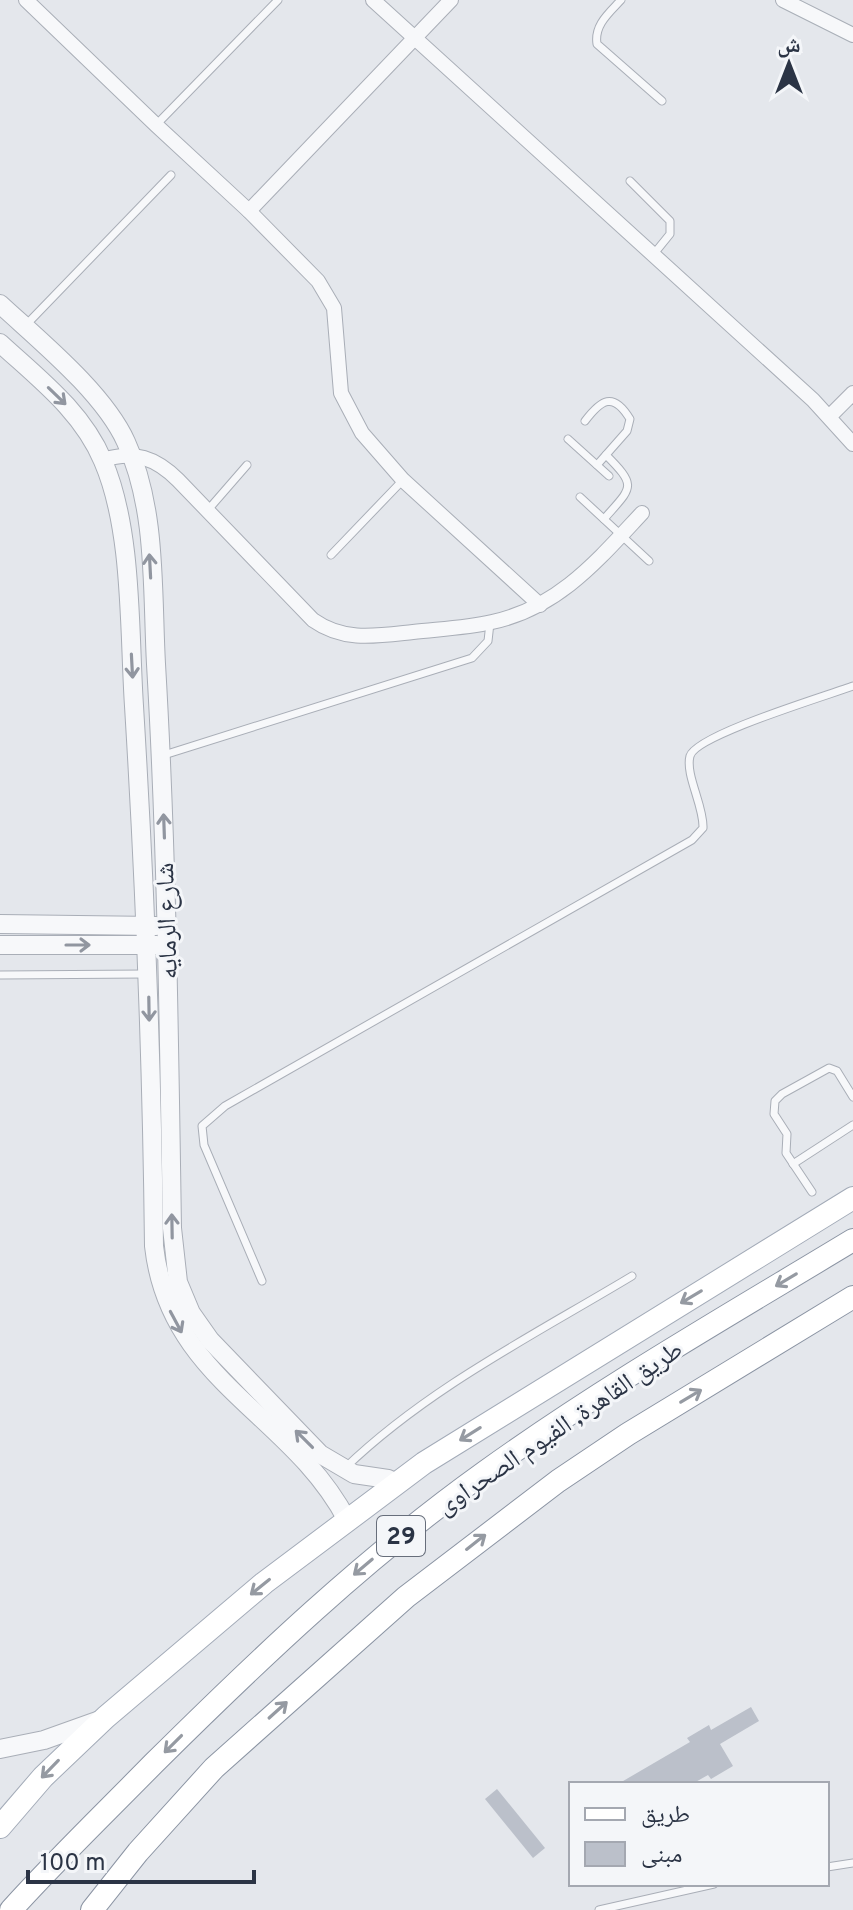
<svg xmlns="http://www.w3.org/2000/svg" width="853" height="1910" font-family="Overpass,'Noto Naskh Arabic',sans-serif">
<style>
.building{fill:#bbc0ca}
.lines{fill:none;stroke-linecap:round;stroke-linejoin:round}
.service-casing{stroke:#a9aeb7;stroke-width:9}
.minor-casing{stroke:#a9aeb7;stroke-width:16}
.tertiary-casing{stroke:#a9aeb7;stroke-width:20}
.primary-casing{stroke:#a3abb8;stroke-width:24}
.trunk-casing{stroke:#8b94a3;stroke-width:24}
.service{stroke:#f7f8fa;stroke-width:7}
.minor{stroke:#f7f8fa;stroke-width:14}
.tertiary{stroke:#f7f8fa;stroke-width:18}
.primary{stroke:#fff;stroke-width:22}
.trunk{stroke:#fff;stroke-width:22}
.oneway{stroke:#9196a0}
.oneway2{stroke:#959aa2}
.labels{text-anchor:middle;stroke-width:6;stroke-linejoin:round;paint-order:stroke}
.shield{fill:#f4f6f9;stroke:#676e7b;stroke-width:2}
.shield-label{font-size:24px;font-weight:bold;fill:#2b3445}
.street-label{font-size:26px;fill:#2b3445;stroke:#f4f6f9}
</style>
<rect width="100%" height="100%" fill="#e4e7ec"/>
<g class="building">
<path d="M751 1707 759 1721 720 1744 733 1766 711 1779 708 1775 692 1784H618L690 1742 687 1738 709 1725 711 1730Z"/>
<path d="M497 1789 545 1848 533 1858 485 1799Z"/>
</g>
<g class="lines">
<defs>
<g id="service">
<path d="M621 0C609 13 594 25 597 44L662 101"/>
<path d="M156 125 278 0"/>
<path d="M630 181 670 221V234L653 255"/>
<path d="M25 326 171 175"/>
<path d="M585 421C601 400 613 391 630 419L627 431 597 465"/>
<path d="M568 439 609 476"/>
<path d="M580 497 649 561"/>
<path d="M207 511 247 465"/>
<path d="M604 519C632 487 638 487 606 455"/>
<path d="M331 555 403 480"/>
<path d="M164 755 472 658 488 641 490 623"/>
<path d="M0 975 146 974"/>
<path d="M793 1164 853 1125"/>
<path d="M812 1192 786 1153 787 1134 774 1114 775 1101 782 1094 829 1068 837 1071 853 1097"/>
<path d="M262 1281 204 1145 202 1126 225 1106 692 840 703 828C704 806 685 775 690 756 696 735 826 696 853 686"/>
<path d="M345 1468C428 1388 534 1335 632 1276"/>
<path d="M827 1867 853 1863"/>
<path d="M599 1910 714 1884"/>
</g>
<g id="minor">
<path d="M26 0 156 125 249 211 318 281 334 308 341 393 362 433 403 480 540 605"/>
<path d="M373 0 813 400 853 444"/>
<path d="M783 0 853 35"/>
<path d="M249 211 451 0"/>
<path d="M830 416 853 393"/>
<path d="M103 460C134 450 156 458 178 480L313 620C344 642 376 636 413 632 439 629 466 628 492 622 558 608 598 560 642 513"/>
</g>
<g id="tertiary">
<path d="M0 304C40 341 104 393 126 442 157 509 152 591 156 664 167 851 169 1040 172 1228L178 1282 191 1313 210 1340 320 1454 354 1474 388 1479 397 1483"/>
<path d="M0 343C38 378 82 411 103 461 133 530 129 631 134 706 145 886 152 1066 154 1246 169 1381 291 1413 347 1520"/>
<path d="M0 924 156 926"/>
<path d="M0 945H157"/>
<path d="M0 1749 44 1740 100 1720"/>
</g>
<path id="primary" d="M0 1827 43 1777 106 1717 264 1583 424 1463 853 1198"/>
<g id="trunk">
<path d="M11 1910C57 1859 106 1812 154 1763 259 1659 365 1558 485 1472 603 1387 729 1315 853 1240"/>
<path d="M92 1910 138 1852 214 1768 406 1597 558 1481 628 1434 853 1297"/>
</g>
</defs>
<use href="#service" class="service-casing"/>
<use href="#minor" class="minor-casing"/>
<use href="#tertiary" class="tertiary-casing"/>
<use href="#primary" class="primary-casing"/>
<use href="#trunk" class="trunk-casing"/>
<use href="#service" class="service"/>
<use href="#minor" class="minor"/>
<use href="#tertiary" class="tertiary"/>
<use href="#primary" class="primary"/>
<use href="#trunk" class="trunk"/>
</g>
<defs><path id="oneway-shaft" d="M-6 0H5M1.5-3L5.5 0L1.5 3" fill="none" stroke-width="1.6" stroke-linecap="round" stroke-linejoin="round" transform="scale(2)"/></defs>
<g class="oneway">
<use href="#oneway-shaft" transform="translate(57 396) rotate(44)"/>
<use href="#oneway-shaft" transform="translate(150 566) rotate(-93)"/>
<use href="#oneway-shaft" transform="translate(132 666) rotate(87)"/>
<use href="#oneway-shaft" transform="translate(164 826) rotate(-92)"/>
<use href="#oneway-shaft" transform="translate(78 945)"/>
<use href="#oneway-shaft" transform="translate(149 1009) rotate(89)"/>
<use href="#oneway-shaft" transform="translate(172 1226) rotate(-91)"/>
<use href="#oneway-shaft" transform="translate(176 1322) rotate(62)"/>
<use href="#oneway-shaft" transform="translate(304 1439) rotate(-135)"/>
</g>
<g class="oneway2">
<use href="#oneway-shaft" transform="translate(786 1280) rotate(149)"/>
<use href="#oneway-shaft" transform="translate(691 1297) rotate(149)"/>
<use href="#oneway-shaft" transform="translate(691 1396) rotate(-31)"/>
<use href="#oneway-shaft" transform="translate(470 1434) rotate(148)"/>
<use href="#oneway-shaft" transform="translate(476 1542) rotate(-38)"/>
<use href="#oneway-shaft" transform="translate(363 1567) rotate(140)"/>
<use href="#oneway-shaft" transform="translate(260 1587) rotate(141)"/>
<use href="#oneway-shaft" transform="translate(278 1710) rotate(-42)"/>
<use href="#oneway-shaft" transform="translate(173 1744) rotate(135)"/>
<use href="#oneway-shaft" transform="translate(50 1769) rotate(134)"/>
</g>
<g class="labels">
<rect class="shield" x="377" y="1516" width="48" height="40" rx="6"/>
<g class="shield-label">
<text x="401" y="1544">29</text>
</g>
<g class="street-label">
<text transform="translate(166 921) rotate(-92)" y="9">شارع الرمايه</text>
<text transform="translate(559 1427) rotate(-34)" y="9">طريق القاهرة, الفيوم الصحراوى</text>
</g>
</g>
<rect x="569" y="1782" width="260" height="104" fill="#f4f6f9" stroke="#a4a8b1" stroke-width="2"/>
<rect x="585" y="1808" width="40" height="12" fill="#ffffff" stroke="#a4a8b1" stroke-width="2"/>
<text x="641" y="1822" font-size="24" fill="#2b3445">طريق</text>
<rect x="585" y="1842" width="40" height="24" fill="#bbc0ca" stroke="#a4a8b1" stroke-width="2"/>
<text x="641" y="1862" font-size="24" fill="#2b3445">مبنى</text>
<g transform="translate(789 64)" stroke="#f4f6f9" stroke-width="6" paint-order="stroke">
<path d="M0-6L14 30L0 20L-14 30Z" fill="#2b3445"/>
<text y="-12" font-size="22" font-weight="bold" text-anchor="middle" fill="#2b3445">ش</text>
</g>
<path d="M28 1870v12h226v-12" fill="none" stroke="#2b3445" stroke-width="4"/>
<text x="40" y="1870" font-size="24" fill="#2b3445" stroke="#f4f6f9" stroke-width="6" paint-order="stroke">100 m</text>
</svg>
